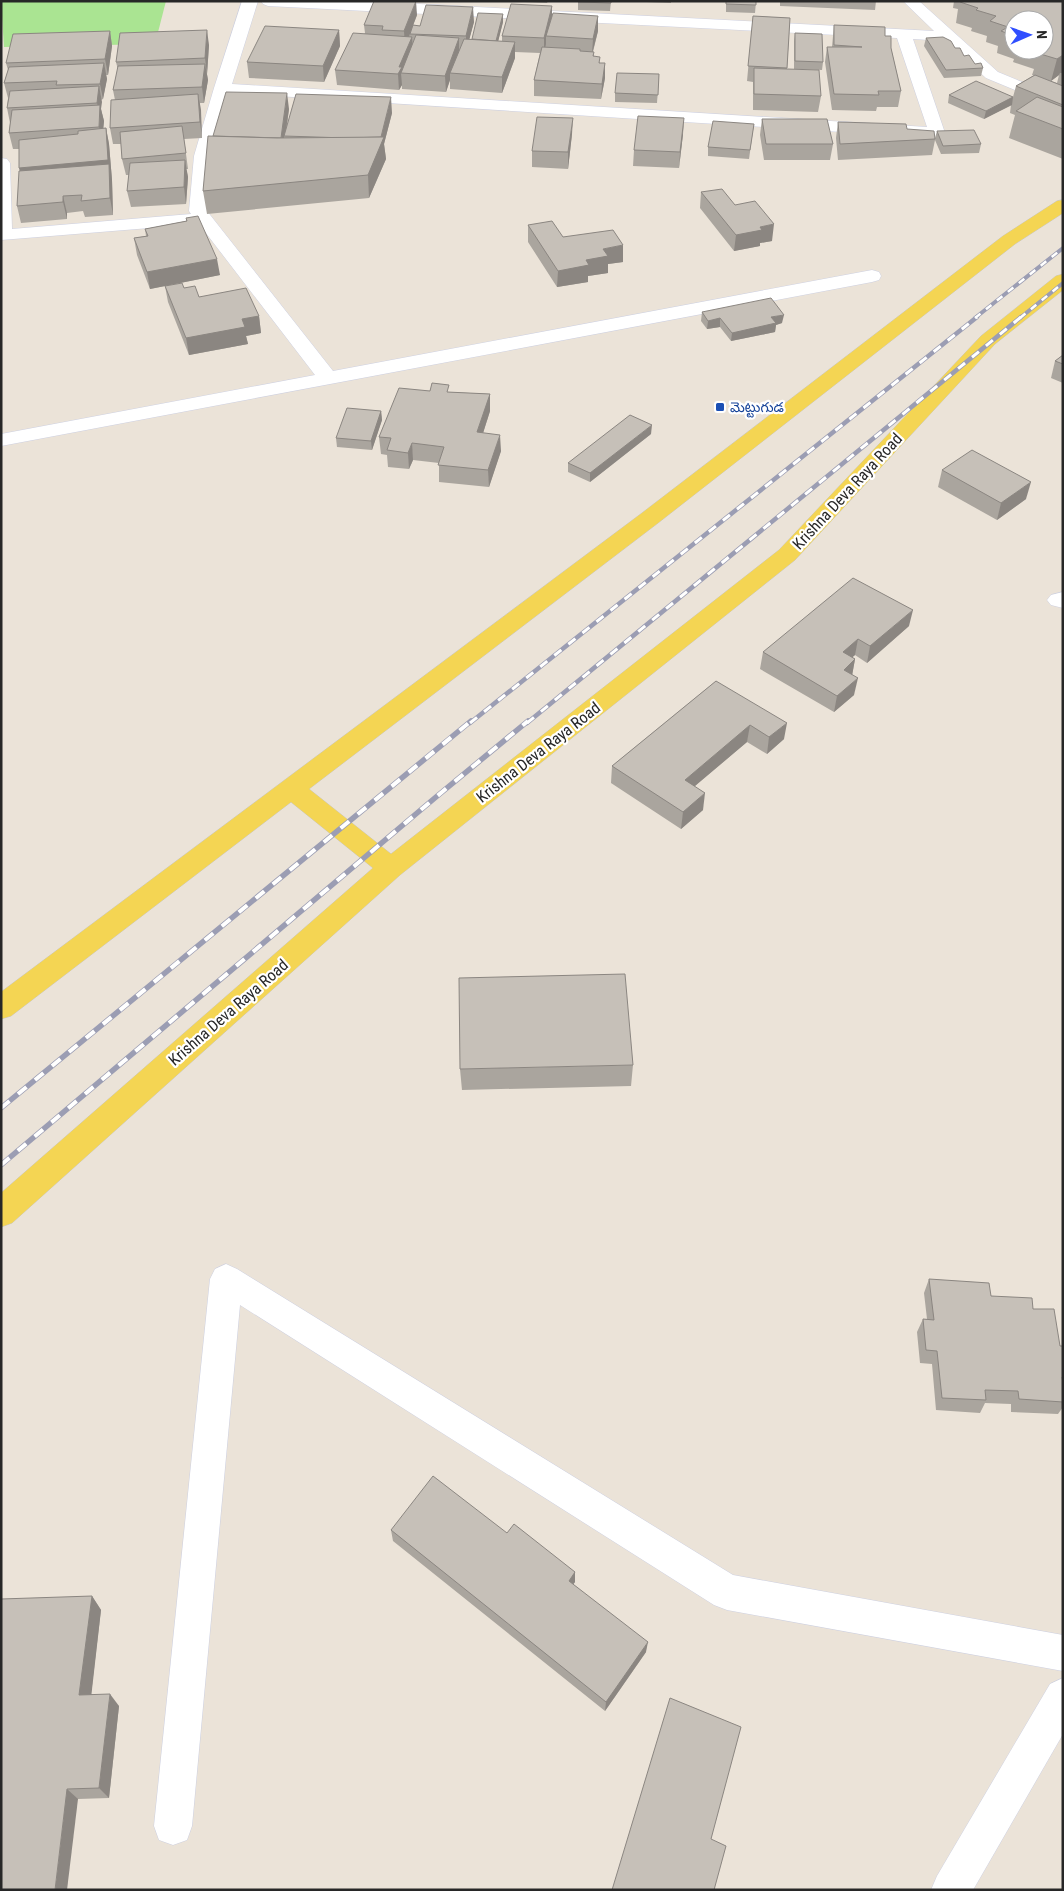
<svg xmlns="http://www.w3.org/2000/svg" width="1064" height="1891" font-family="'Roboto Condensed','Noto Sans Telugu',sans-serif">
<style>
.green{fill:#aae492}
.lines{fill:none;stroke-linecap:round;stroke-linejoin:round}
.minor-casing{stroke:#cdd0e1;stroke-width:1}
.major-casing{stroke:#c7c7c7;stroke-width:1}
.minor{fill:#fff;fill-rule:evenodd}
.major{fill:#f4d553;fill-rule:evenodd}
.rail-far2-casing{stroke:#9b9db3;stroke-width:4}
.rail-far1-casing{stroke:#9b9db3;stroke-width:4.5}
.rail-casing{stroke:#9b9db3;stroke-width:5.5}
.rail-far2{stroke:#fff;stroke-width:2.5;stroke-dasharray:7;stroke-linecap:butt}
.rail-far1{stroke:#fff;stroke-width:3;stroke-dasharray:9;stroke-linecap:butt}
.rail{stroke:#fff;stroke-width:4;stroke-dasharray:11;stroke-linecap:butt}
.wall{fill:#aaa59e;fill-rule:evenodd}
.shaded-wall{fill:#8b8681}
.building{fill:#c6c0b8;stroke:#8b8681}
.transit-dot{fill:#1a4fb4;stroke:#fff;stroke-width:2}
.labels{text-anchor:middle;stroke-width:4.5;stroke-linejoin:round;paint-order:stroke}
.far-transit-label{font-size:14px;fill:#164399;stroke:#fff;text-anchor:start}
.street-label{font-size:16px;fill:#272727;stroke:#fff}
</style>
<rect width="100%" height="100%" fill="#ebe3d8"/>
<path class="green" d="M1 1H166L155 44 4 47Z"/>
<g class="lines">
<defs>
<g id="minor">
<path d="M242 1H258L232 84 927 127 897 38 268 6 263 4 261 1H362L934 31 903 1H919L998 72 1063 99V110L986 78 945 41 913 39 945 133 943 137 937 138 229 93 212 156 207 211 333 371 872 270 879 272 881 276 879 280 872 282 1 446V434L315 375 199 224 1 240V158L7 159 10 163 12 229 191 214 189 211 194 156 214 88Z"/>
<path d="M1063 592V608L1051 605 1047 600 1051 595Z"/>
<path d="M226 1264 237 1269 733 1575 1063 1635V1671L727 1610 714 1605 240 1305 192 1826 187 1840 173 1845 159 1840 154 1826 210 1279 215 1269Z"/>
<path d="M1063 1678V1734L973 1890H931L937 1876 1050 1684Z"/>
</g>
<path id="major" d="M1063 200V213L1015 244 658 523 309 789 391 854 779 550 981 336 1056 276 1063 274V290L995 344 795 560 400 875 12 1223 1 1227V1193L373 868 291 802 11 1016 1 1019V992L642 513 1003 236 1057 201Z"/>
</defs>
<use href="#minor" class="minor-casing"/>
<use href="#major" class="major-casing"/>
<use href="#minor" class="minor"/>
<use href="#major" class="major"/>
<defs>
<g id="rail-far2">
<path d="M975 318 1063 248"/>
<path d="M1020 318 1063 283"/>
</g>
<g id="rail-far1">
<path d="M470 723 977 317"/>
<path d="M527 723 1021 317"/>
</g>
<g id="rail">
<path d="M1 1108 471 721"/>
<path d="M1 1165 436 797 528 721"/>
</g>
</defs>
<use href="#rail-far2" class="rail-far2-casing"/>
<use href="#rail-far1" class="rail-far1-casing"/>
<use href="#rail" class="rail-casing"/>
<use href="#rail-far2" class="rail-far2"/>
<use href="#rail-far1" class="rail-far1"/>
<use href="#rail" class="rail"/>
</g>
<g class="wall">
<path d="M500 1H548L547 3Z"/>
<path d="M578 1H611L610 11 578 10Z"/>
<path d="M622 1H671V3Z"/>
<path d="M726 1H756L755 13 726 12Z"/>
<path d="M780 1H876L875 10 780 6Z"/>
<path d="M954 1H1063V159L1009 138 1015 115 1010 113 1011 105 984 119 948 103 949 95 1013 97 1016 86 1034 75H1032L1034 69 1013 62 1014 59 997 53 998 46 986 42 987 36 971 31 972 28 956 23 958 9 953 8ZM1014 20 1044 50H1014ZM1059 75 1057 83 1051 81Z"/>
<path d="M552 6V16H598V31L593 52 594 56 600 63H605V78L601 99 534 96V80L540 53 515 52V58L502 93 450 89V80L446 92 402 89V85L399 90 337 85 335 70 365 33 364 25 417 15 413 25 420 26 474 22 469 39H472L503 14V22L498 41H502V36Z"/>
<path d="M753 16 790 18 787 69 821 96 818 112 753 110V82L747 81Z"/>
<path d="M834 25 885 36 891 48 901 91 898 107H877L876 111 832 110 825 62 827 47H832Z"/>
<path d="M339 30 340 46 324 82 249 78 247 62Z"/>
<path d="M110 31 112 46 108 75H106L107 79 103 99 101 100V109L104 121 103 129 106 128 109 144 112 180 113 215 85 217 83 211 67 213V219L21 223 17 206 20 171 19 149H13L9 133 10 123 7 108 8 98 4 83 8 70 6 63Z"/>
<path d="M795 33 823 62 822 70 794 69V41Z"/>
<path d="M926 38 964 56 975 64 983 68 981 76 944 78 924 46Z"/>
<path d="M209 45 207 74 208 80 204 103H200L202 138 184 139 188 169H186L188 177 186 204 131 207 127 191 129 175H126L122 159 121 144H113L110 128 115 100 113 90 118 70 116 62Z"/>
<path d="M659 74 657 103 615 102V93Z"/>
<path d="M289 109 287 126 392 113 384 144 386 159 369 198 207 214 203 191 213 136Z"/>
<path d="M762 119 833 144 830 160H764L760 135Z"/>
<path d="M838 122 907 129 935 138 937 131 981 144 979 153 941 154 935 140 932 155 838 160 836 138Z"/>
<path d="M754 124 749 159 708 156V147Z"/>
<path d="M572 134 568 169 532 167V151Z"/>
<path d="M683 134 679 168 633 166 634 150Z"/>
<path d="M701 192 735 205 772 241 760 243V246L734 251 700 208Z"/>
<path d="M186 218 220 275 150 289 137 255 134 238 146 236 145 229 186 221Z"/>
<path d="M528 225 563 237 623 262 608 264V273L588 276V282L557 287 528 242Z"/>
<path d="M165 286 184 288 199 297 259 316 261 333 246 336 248 344 189 355 168 302Z"/>
<path d="M702 312 782 323 776 325 775 332 731 341 720 327 707 329 701 321Z"/>
<path d="M1063 355V383L1051 378 1055 361Z"/>
<path d="M430 391 490 394V411L483 433 501 451 489 487 439 482V463L413 460 409 469 388 467 387 455 381 454 379 437Z"/>
<path d="M381 411 382 420 372 450 337 447 336 438Z"/>
<path d="M651 434 590 482 568 472V463Z"/>
<path d="M942 470 1026 499 997 520 938 487Z"/>
<path d="M909 626 867 663 855 655 852 657 855 659 852 675 854 695 834 712 760 669 763 652Z"/>
<path d="M716 681 784 739 767 754 747 742 695 786 703 810 681 829 611 783 612 766Z"/>
<path d="M633 1065 631 1086 462 1090 460 1069Z"/>
<path d="M929 1279 991 1296 1033 1309 1060 1346H1063V1407L1058 1414 1011 1412V1404L985 1403 980 1413 936 1410 932 1364 920 1363 917 1332 923 1319H927L924 1293Z"/>
<path d="M391 1530 507 1533 575 1572V1582L573 1584 646 1652 605 1711 393 1541Z"/>
<path d="M92 1596 101 1610 91 1694 119 1706 109 1798 78 1799 1 1890Z"/>
</g>
<g class="shaded-wall">
<path d="M416 1 417 15 405 47 404 31Z"/>
<path d="M552 6V21L546 36V44L544 54V38Z"/>
<path d="M473 7 474 22 466 52V36Z"/>
<path d="M503 14V22L496 50V42Z"/>
<path d="M598 16V31L592 54 593 39Z"/>
<path d="M207 30 209 45 207 74 205 58Z"/>
<path d="M339 30 340 46 324 82 323 66Z"/>
<path d="M110 31 112 46 108 75 105 59Z"/>
<path d="M412 37 413 52 401 73 402 85 399 90 398 74 399 67Z"/>
<path d="M459 38V53L450 73V80L446 92 445 76Z"/>
<path d="M515 42V58L502 93V77Z"/>
<path d="M1063 55V73H1060L1059 75 1051 81 1057 59Z"/>
<path d="M104 63 107 79 103 99 100 84Z"/>
<path d="M605 63V78L601 99 602 84Z"/>
<path d="M205 64 208 80 204 103 202 87Z"/>
<path d="M99 86 102 102 101 109 104 121 102 143 99 127 100 116 97 103Z"/>
<path d="M287 93 289 109 285 136H284V143L281 140Z"/>
<path d="M198 94 201 110 202 138 200 122Z"/>
<path d="M391 97 392 113 384 144 386 159 369 198 368 175 381 138Z"/>
<path d="M1013 97 1012 105 984 119 986 111Z"/>
<path d="M573 118 572 134 568 169V152Z"/>
<path d="M684 118 683 134 679 168 680 152Z"/>
<path d="M106 128 109 144 112 180 113 215 110 198 23 184 19 168Z"/>
<path d="M185 160 188 177 186 204 184 187Z"/>
<path d="M63 196 67 213V219L63 202Z"/>
<path d="M774 224 772 241 760 243V246L734 251 736 235 760 227Z"/>
<path d="M623 245V262L608 264V273L588 276V282L557 287 558 271 586 260 603 249Z"/>
<path d="M217 259 220 275 150 289 147 272Z"/>
<path d="M784 315 782 323 776 325 775 332 731 341 732 333 771 317Z"/>
<path d="M259 316 261 333 246 336 248 344 189 355 186 338 242 319Z"/>
<path d="M720 318V327L707 329 708 321Z"/>
<path d="M490 394V411L478 449 477 432Z"/>
<path d="M381 411 382 420 372 450 371 441Z"/>
<path d="M652 425 651 434 590 482V473Z"/>
<path d="M500 435 501 451 489 487 488 470Z"/>
<path d="M412 443 413 460 409 469 408 453Z"/>
<path d="M1031 482 1026 499 997 520 1001 503Z"/>
<path d="M913 610 909 626 867 663 870 646Z"/>
<path d="M858 639 855 655 839 669 843 652Z"/>
<path d="M855 659 852 676 844 670Z"/>
<path d="M858 678 854 695 834 712 837 696Z"/>
<path d="M787 723 784 739 767 754 769 737Z"/>
<path d="M750 725 747 742 683 796 685 780Z"/>
<path d="M705 793 703 810 681 829 683 812Z"/>
<path d="M575 1572V1582L568 1591 569 1581Z"/>
<path d="M92 1596 101 1610 90 1707 79 1695Z"/>
<path d="M648 1642 646 1652 605 1711 606 1702Z"/>
<path d="M110 1694 119 1706 109 1798 99 1788Z"/>
<path d="M67 1789 78 1799 67 1890H55Z"/>
</g>
<g class="building">
<path d="M374 1H416L404 31 382 30 383 26 364 25Z"/>
<path d="M578 1H611V3L578 2Z"/>
<path d="M726 1H756V5L726 4Z"/>
<path d="M961 1H1063V55L1057 59 1037 53 1042 50H1044V20H1014V36L1001 31 1008 27 990 21 996 16 976 10 978 8 960 2Z"/>
<path d="M511 4 552 6 544 38 502 36Z"/>
<path d="M426 5 473 7 466 36 410 34 413 25 420 26Z"/>
<path d="M478 13 503 14 496 41 472 39Z"/>
<path d="M553 13 598 16 593 39 546 36Z"/>
<path d="M753 16 790 18 787 68 748 66Z"/>
<path d="M834 25 885 27V36H891V48L901 91H878L879 95 834 94 827 47H862L834 45Z"/>
<path d="M265 26 339 30 323 66 247 62Z"/>
<path d="M207 30 205 58 116 62 120 33Z"/>
<path d="M110 31 105 59 6 63 13 34Z"/>
<path d="M353 33 412 37 399 67H402L398 74 335 70Z"/>
<path d="M795 33 822 34 823 62 795 61Z"/>
<path d="M416 35 459 38 445 76 401 73Z"/>
<path d="M943 37 951 41 955 48H960L964 56 969 55 975 64 981 63 983 68 946 70 926 38Z"/>
<path d="M464 39 515 42 502 77 450 73Z"/>
<path d="M542 47 580 49V51L594 52 593 56 600 57 599 63H605L602 84 534 80Z"/>
<path d="M104 63 100 84 56 85 57 81 4 83 9 67Z"/>
<path d="M205 64 202 87 113 90 118 66Z"/>
<path d="M754 68 819 70 821 96 754 94Z"/>
<path d="M617 73 659 74 658 95 615 93Z"/>
<path d="M1035 75 1063 86V105L1016 86Z"/>
<path d="M976 81 1013 97 986 111 949 95Z"/>
<path d="M99 86 97 103 7 108 10 91Z"/>
<path d="M226 92 287 93 281 138 213 136Z"/>
<path d="M198 94 200 122 110 128 111 100Z"/>
<path d="M296 94 391 97 381 137 347 138 284 136Z"/>
<path d="M1037 97 1063 107V129L1016 111Z"/>
<path d="M100 105 99 127 9 133 12 110Z"/>
<path d="M638 116 684 118 680 152 634 150Z"/>
<path d="M537 117 573 118 568 152 532 151Z"/>
<path d="M762 119H827L833 144H766Z"/>
<path d="M713 121 754 124 750 150 708 147Z"/>
<path d="M838 122 906 124 907 129 934 131 935 139 840 144Z"/>
<path d="M182 126 186 153 122 159 120 132Z"/>
<path d="M106 128 108 160 19 168V140L78 134V131Z"/>
<path d="M974 130 981 144 943 146 937 131Z"/>
<path d="M208 136 277 138 384 137 368 175 203 191Z"/>
<path d="M185 160 184 187 127 191 130 163Z"/>
<path d="M109 164 110 198 81 201 82 195 63 196V202L17 206 19 171Z"/>
<path d="M722 189 735 205 755 201 774 224 760 227 762 230 736 235 701 192Z"/>
<path d="M198 216 217 259 147 272 134 238 148 236 145 229 187 221 186 218Z"/>
<path d="M552 221 563 237 613 230 623 245 603 249 608 256 586 260 589 265 558 271 528 225Z"/>
<path d="M182 283 184 288 195 286 199 297 246 288 259 316 242 319 245 327 186 338 165 286Z"/>
<path d="M771 298 784 315 771 317 776 323 732 333 720 318 708 321 702 312Z"/>
<path d="M1063 355V364L1055 361Z"/>
<path d="M432 383 449 385 447 392 490 394 477 432 500 435 488 470 438 465 444 447 412 443 408 453 387 450 391 438 379 437 399 388 430 391Z"/>
<path d="M347 408 381 411 371 441 336 438Z"/>
<path d="M630 415 652 425 590 473 568 463Z"/>
<path d="M972 450 1031 482 1001 503 942 470Z"/>
<path d="M853 578 913 610 870 646 858 639 843 652 855 659 844 670 858 678 837 696 763 652Z"/>
<path d="M716 681 787 723 769 737 750 725 685 780 705 793 683 812 612 766Z"/>
<path d="M625 974 633 1065 460 1069 459 978Z"/>
<path d="M929 1279 989 1283 991 1296 1032 1298 1033 1309H1054L1060 1346H1063V1377H1062L1063 1383V1402L1019 1399 1018 1391 985 1390 986 1400 942 1398 937 1351 926 1350 923 1319 934 1320Z"/>
<path d="M433 1476 507 1533 514 1524 575 1572 569 1581 648 1642 606 1702 391 1530Z"/>
<path d="M92 1596 79 1695 110 1694 99 1788 67 1789 55 1890H1V1599Z"/>
<path d="M670 1698 741 1727 711 1839 726 1846 714 1890H612Z"/>
</g>
<rect class="transit-dot" x="715" y="402" width="10" height="10" rx="2.5"/>
<g class="labels">
<g class="far-transit-label">
<text x="730" y="412">మెట్టుగుడ</text>
</g>
<g class="street-label">
<text transform="translate(847 491) rotate(-47)" y="6">Krishna Deva Raya Road</text>
<text transform="translate(538 752) rotate(-38)" y="6">Krishna Deva Raya Road</text>
<text transform="translate(228 1012) rotate(-41)" y="6">Krishna Deva Raya Road</text>
</g>
</g>
<rect width="1064" height="1891" fill="none" stroke="#272727" stroke-width="5"/>
<g transform="translate(1029 35) rotate(88)"><circle r="24" fill="#ffffff" stroke="#a9a9a9"/>
<path d="M0-4L9 19L0 12L-9 19Z" fill="#304fff"/>
<text y="-8" font-size="14" font-weight="bold" text-anchor="middle" fill="#272727">N</text>
</g>
</svg>
